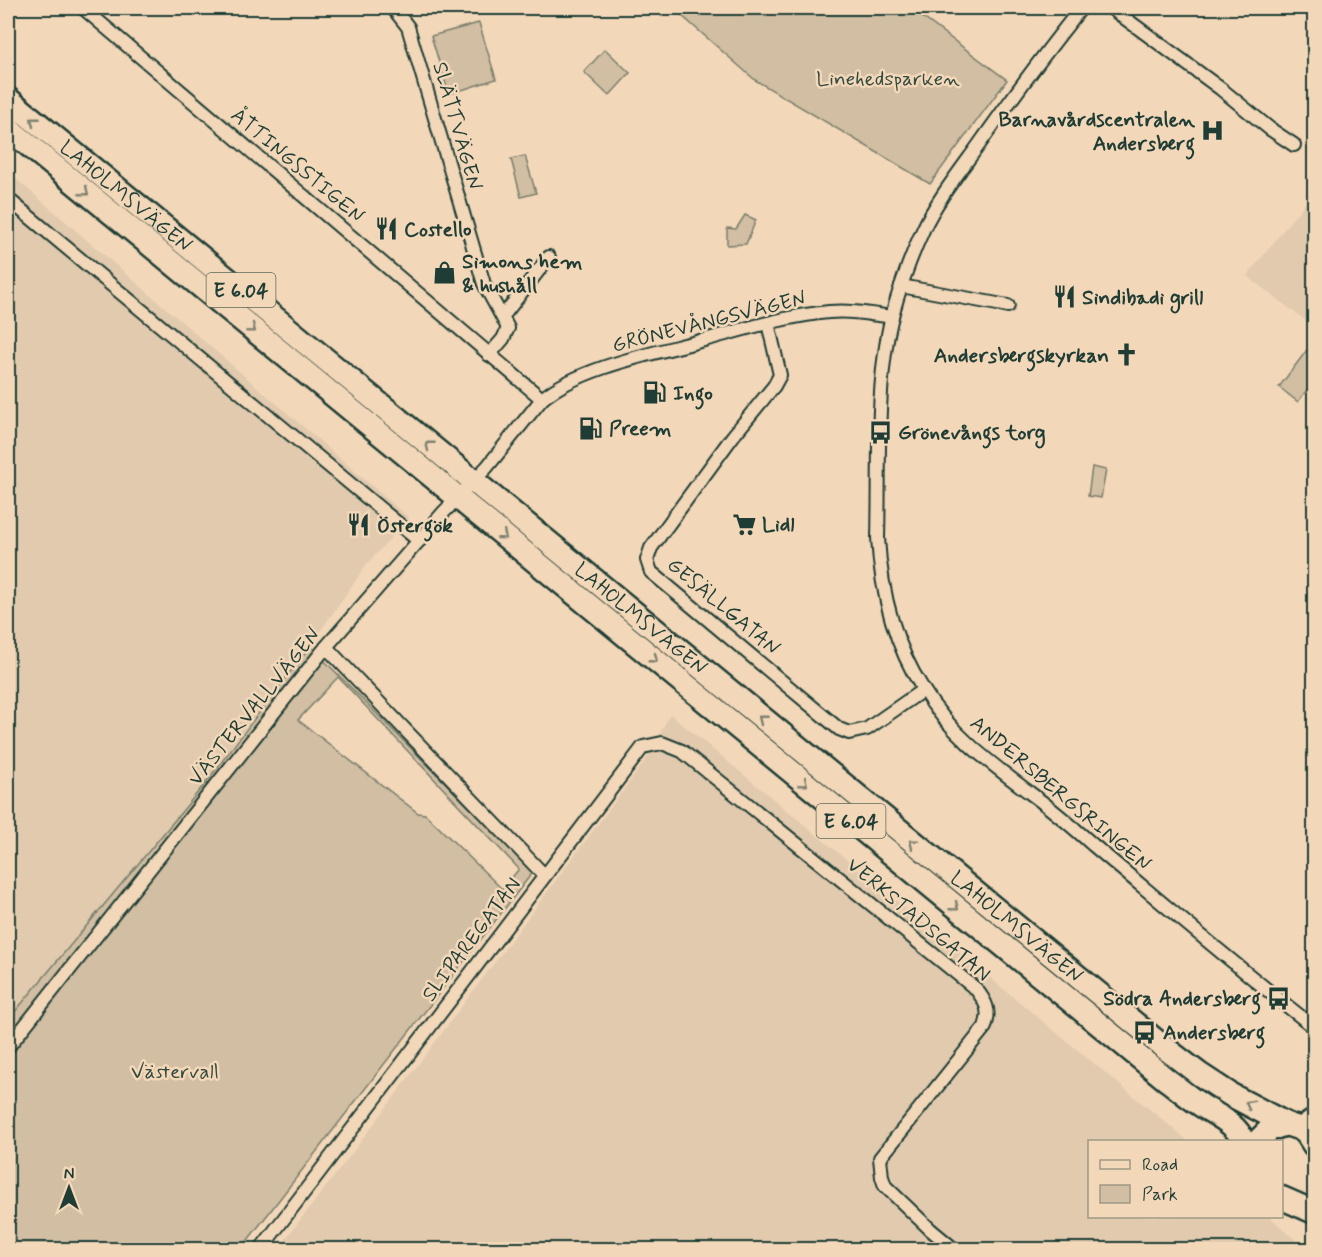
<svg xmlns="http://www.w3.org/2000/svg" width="1322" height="1257" font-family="Mynerve,sans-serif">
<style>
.built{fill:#e1caae}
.green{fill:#d1bea3;stroke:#787e6c;stroke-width:1.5;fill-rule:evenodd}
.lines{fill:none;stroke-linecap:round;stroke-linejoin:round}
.street-casing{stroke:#1f3d34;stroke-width:16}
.highway-casing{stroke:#1f3d34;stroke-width:27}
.street{stroke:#f3d7b9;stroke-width:12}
.highway{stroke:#f3d7b9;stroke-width:22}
.oneway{stroke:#7e8270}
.labels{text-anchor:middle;stroke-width:5;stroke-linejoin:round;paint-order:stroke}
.shield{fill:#f3d7b9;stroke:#5f6b5c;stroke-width:1.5}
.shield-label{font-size:20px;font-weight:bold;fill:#1f3d34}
.park-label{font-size:21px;fill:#314a3f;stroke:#f3d7b9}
.poi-label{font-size:21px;font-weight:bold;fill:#1f3d34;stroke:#f3d7b9;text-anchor:start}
.street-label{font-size:21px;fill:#1f3d34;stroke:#f3d7b9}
</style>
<rect width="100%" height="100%" fill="#f3d7b9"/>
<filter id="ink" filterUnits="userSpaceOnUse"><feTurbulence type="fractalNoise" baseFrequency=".0167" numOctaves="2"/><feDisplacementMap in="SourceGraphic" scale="12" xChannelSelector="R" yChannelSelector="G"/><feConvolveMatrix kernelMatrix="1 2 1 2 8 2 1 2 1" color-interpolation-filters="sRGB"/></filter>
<g filter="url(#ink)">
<g class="built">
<path d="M8 172 409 518 366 565 310 646 204 785 8 1020Z"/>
<path d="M1313 193H1314V327L1247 276Z"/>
<path d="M670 714 1188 1141 1090 1142V1216L1270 1217 1305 1249 277 1250 353 1152 648 757Z"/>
</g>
<g class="green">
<path d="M673 8H910L1007 80 930 184 755 80Z"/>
<path d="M479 23 496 79 449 94 431 36Z"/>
<path d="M605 49 630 73 609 96 584 72Z"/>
<path d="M525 156 536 193 521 197 511 159Z"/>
<path d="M745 215 756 220 746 244 727 245V228L736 229Z"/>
<path d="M1310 346 1314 350V380L1298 402 1279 387Z"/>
<path d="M1092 467 1106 470 1101 498 1088 496Z"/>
<path d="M310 646 533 872 241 1249 8 1250V1020L204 785ZM338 677 519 869 502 889 425 814 418 813 298 720Z"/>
</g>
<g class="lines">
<defs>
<g id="street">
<path d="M83 8 542 399"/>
<path d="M393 8 408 27 484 284 508 328 503 339 489 355"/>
<path d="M1081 8C1045 53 1011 99 978 146 960 171 935 203 923 230 910 258 900 287 892 316 875 385 880 467 878 538 881 591 894 644 923 689 949 733 990 763 1030 793 1052 809 1073 827 1093 845 1166 906 1239 969 1314 1027"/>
<path d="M1111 8 1221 89 1270 129 1294 145"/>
<path d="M8 199 419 541"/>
<path d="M901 286 1008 306"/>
<path d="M503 316 549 257"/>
<path d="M768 323 780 375 774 386 733 436 651 548 647 560 651 572 839 729 849 733 867 729 923 690"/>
<path d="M326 647 544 875"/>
<path d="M8 1047 326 647 443 513 487 467 542 399C580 367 656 353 704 340 745 329 786 316 829 312 850 310 871 314 892 317"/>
<path d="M1295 1127 1314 1114"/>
<path d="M260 1250 643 747 662 743 682 751 976 989C986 1002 991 1011 985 1027L880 1158 882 1177 885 1186 931 1230 955 1250"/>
</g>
<g id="highway">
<path id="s1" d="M8 99 1161 1045 1199 1074 1231 1095 1286 1124 1301 1129 1307 1134 1314 1145"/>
<path d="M8 128 1167 1080C1177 1087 1187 1096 1198 1103 1214 1115 1235 1121 1244 1142"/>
<path d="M1257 1142 1269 1130 1286 1124"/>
<path d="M1282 1198 1314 1212"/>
</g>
</defs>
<use href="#street" class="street-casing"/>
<use href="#highway" class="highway-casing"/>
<use href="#street" class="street"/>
<use href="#highway" class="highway"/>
</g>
<defs><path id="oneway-chevron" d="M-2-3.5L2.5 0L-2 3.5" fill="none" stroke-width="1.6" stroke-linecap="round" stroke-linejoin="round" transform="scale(1.5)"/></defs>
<g class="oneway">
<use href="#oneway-chevron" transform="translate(34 121) rotate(-141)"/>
<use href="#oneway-chevron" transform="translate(85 192) rotate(39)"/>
<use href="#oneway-chevron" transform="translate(252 329) rotate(39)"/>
<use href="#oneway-chevron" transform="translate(429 445) rotate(-141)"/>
<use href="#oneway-chevron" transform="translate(503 536) rotate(40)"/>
<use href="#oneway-chevron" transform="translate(654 659) rotate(39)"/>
<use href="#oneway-chevron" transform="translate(762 719) rotate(-141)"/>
<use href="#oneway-chevron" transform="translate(804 783) rotate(39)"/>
<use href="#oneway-chevron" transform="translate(913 843) rotate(-141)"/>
<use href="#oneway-chevron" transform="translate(955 907) rotate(39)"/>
<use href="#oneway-chevron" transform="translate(1249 1104) rotate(-152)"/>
</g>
</g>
<defs>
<symbol id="hospital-bare" viewBox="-9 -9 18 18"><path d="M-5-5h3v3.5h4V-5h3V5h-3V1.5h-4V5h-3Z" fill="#1f3d34" stroke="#f3d7b9" stroke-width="2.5" paint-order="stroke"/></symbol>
<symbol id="restaurant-bare" viewBox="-9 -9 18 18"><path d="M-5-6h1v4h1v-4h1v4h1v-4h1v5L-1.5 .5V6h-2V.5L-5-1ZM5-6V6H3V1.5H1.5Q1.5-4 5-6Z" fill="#1f3d34" stroke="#f3d7b9" stroke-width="2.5" paint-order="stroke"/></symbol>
<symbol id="shop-bare" viewBox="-9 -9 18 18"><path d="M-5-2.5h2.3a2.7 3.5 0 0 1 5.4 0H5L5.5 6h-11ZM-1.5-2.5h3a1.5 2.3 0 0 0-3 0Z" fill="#1f3d34" stroke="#f3d7b9" stroke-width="2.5" paint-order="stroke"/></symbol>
<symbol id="church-bare" viewBox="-9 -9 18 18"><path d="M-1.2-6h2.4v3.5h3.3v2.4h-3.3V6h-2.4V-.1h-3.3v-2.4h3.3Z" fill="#1f3d34" stroke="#f3d7b9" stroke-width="2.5" paint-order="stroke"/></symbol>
<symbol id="fuel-bare" viewBox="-9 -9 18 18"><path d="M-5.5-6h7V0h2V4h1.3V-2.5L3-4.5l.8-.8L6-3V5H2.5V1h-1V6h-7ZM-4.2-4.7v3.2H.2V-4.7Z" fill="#1f3d34" stroke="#f3d7b9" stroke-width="2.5" paint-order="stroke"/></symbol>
<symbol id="bus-bare" viewBox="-9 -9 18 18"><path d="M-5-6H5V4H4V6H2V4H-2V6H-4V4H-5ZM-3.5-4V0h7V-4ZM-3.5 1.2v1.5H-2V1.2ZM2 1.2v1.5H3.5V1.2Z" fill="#1f3d34" stroke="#f3d7b9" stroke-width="2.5" paint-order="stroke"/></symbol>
<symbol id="supermarket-bare" viewBox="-9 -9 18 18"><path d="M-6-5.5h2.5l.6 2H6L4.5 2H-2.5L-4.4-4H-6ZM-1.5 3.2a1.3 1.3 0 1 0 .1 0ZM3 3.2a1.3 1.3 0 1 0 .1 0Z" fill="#1f3d34" stroke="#f3d7b9" stroke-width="2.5" paint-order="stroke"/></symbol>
</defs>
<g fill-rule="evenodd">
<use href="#hospital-bare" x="1196" y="114" width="33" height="33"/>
<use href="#restaurant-bare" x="370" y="212" width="33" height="33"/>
<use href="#shop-bare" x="428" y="256" width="33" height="33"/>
<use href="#restaurant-bare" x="1048" y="280" width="33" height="33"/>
<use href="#church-bare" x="1110" y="338" width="33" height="33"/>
<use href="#fuel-bare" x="638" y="376" width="33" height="33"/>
<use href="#fuel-bare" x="574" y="412" width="33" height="33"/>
<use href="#bus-bare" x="864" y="416" width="33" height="33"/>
<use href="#supermarket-bare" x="728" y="508" width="33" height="33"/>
<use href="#restaurant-bare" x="342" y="508" width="33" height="33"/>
<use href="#bus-bare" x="1262" y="982" width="33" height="33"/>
<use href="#bus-bare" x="1128" y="1016" width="33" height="33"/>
</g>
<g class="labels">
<g class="shield">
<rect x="206.5" y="273" width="69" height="34" rx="4.5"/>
<rect x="816.5" y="804" width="69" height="34" rx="4.5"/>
</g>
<g class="shield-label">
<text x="241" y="297">E 6.04</text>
<text x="851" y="828">E 6.04</text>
</g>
<g class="park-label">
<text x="888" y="85">Linehedsparken</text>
<text x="175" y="1078">Västervall</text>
</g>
<g class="poi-label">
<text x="1195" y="126" text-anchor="end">Barnavårdscentralen<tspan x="1195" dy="24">Andersberg</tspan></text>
<text x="404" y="236">Costello</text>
<text x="462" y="268">Simons hem<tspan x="462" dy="24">&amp; hushåll</tspan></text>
<text x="1082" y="304">Sindibadi grill</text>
<text x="1109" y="362" text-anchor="end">Andersbergskyrkan</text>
<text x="673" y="400">Ingo</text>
<text x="609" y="435">Preem</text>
<text x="898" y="439">Grönevångs torg</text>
<text x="762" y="531">Lidl</text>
<text x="377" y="532">Östergök</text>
<text x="1261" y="1005" text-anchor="end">Södra Andersberg</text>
<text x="1163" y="1039">Andersberg</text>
</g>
<g class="street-label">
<text transform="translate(458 126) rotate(74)" y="7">SLÄTTVÄGEN</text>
<text transform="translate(298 165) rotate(40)" y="7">ÅTTINGSSTIGEN</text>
<text dy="7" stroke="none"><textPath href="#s1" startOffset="153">LAHOLMSVÄGEN</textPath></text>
<text transform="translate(709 321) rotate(-14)" y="7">GRÖNEVÅNGSVÄGEN</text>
<text transform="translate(724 606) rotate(40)" y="7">GESÄLLGATAN</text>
<text dy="7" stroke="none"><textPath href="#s1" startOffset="819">LAHOLMSVÄGEN</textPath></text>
<text transform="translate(254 706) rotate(-51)" y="7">VÄSTERVALLVÄGEN</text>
<text transform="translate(1061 793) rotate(40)" y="7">ANDERSBERGSRINGEN</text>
<text transform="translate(919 919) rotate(40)" y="7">VERKSTADSGATAN</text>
<text dy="7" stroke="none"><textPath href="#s1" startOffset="1305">LAHOLMSVÄGEN</textPath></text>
<text transform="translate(471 939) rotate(-53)" y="7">SLIPAREGATAN</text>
</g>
</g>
<rect width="1322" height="1257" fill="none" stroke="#f3d7b9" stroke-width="30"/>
<rect x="15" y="15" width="1292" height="1227" fill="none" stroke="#1f3d34" stroke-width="2" filter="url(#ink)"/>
<rect x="1088" y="1140" width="195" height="78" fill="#f3d7b9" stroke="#9e9984" stroke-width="1.5"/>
<rect x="1100" y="1160" width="30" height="9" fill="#f3d7b9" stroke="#9e9984" stroke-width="1.5"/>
<text x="1142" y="1170" font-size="18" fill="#1f3d34">Road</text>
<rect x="1100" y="1185" width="30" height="18" fill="#d1bea3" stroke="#9e9984" stroke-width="1.5"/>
<text x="1142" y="1200" font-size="18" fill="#1f3d34">Park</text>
<g transform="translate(69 1188)" stroke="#f3d7b9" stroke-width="4.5" paint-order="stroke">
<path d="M0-4.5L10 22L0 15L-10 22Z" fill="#1f3d34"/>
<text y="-9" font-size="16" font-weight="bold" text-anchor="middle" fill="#1f3d34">N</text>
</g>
</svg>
